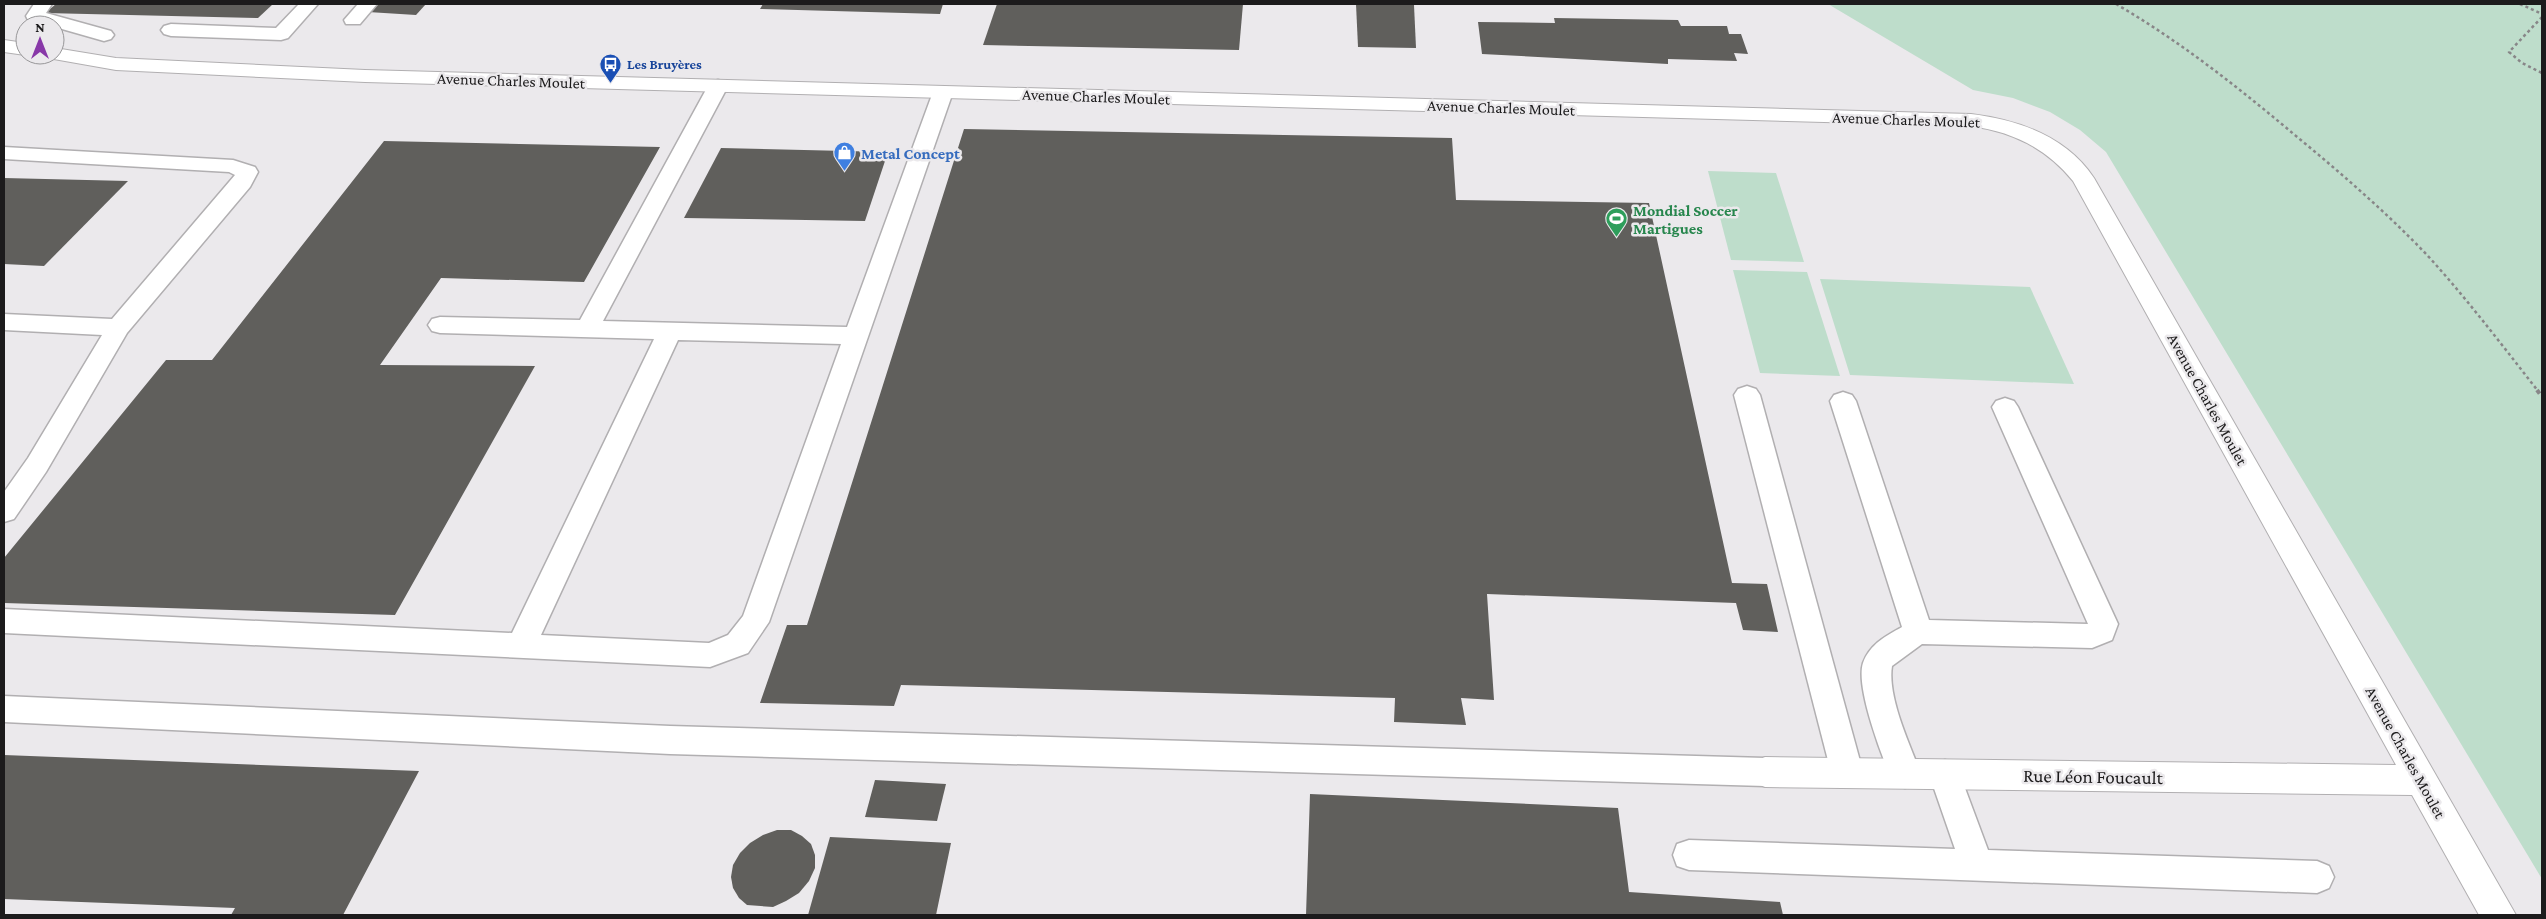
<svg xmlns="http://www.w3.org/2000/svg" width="2546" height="919" font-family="'Crimson Pro',serif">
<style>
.green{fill:#beddcb}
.building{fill:#605f5c}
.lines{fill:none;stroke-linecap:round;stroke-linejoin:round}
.lane-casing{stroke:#b1afb1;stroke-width:3}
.street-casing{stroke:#b1afb1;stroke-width:2}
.path-far1{stroke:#888688;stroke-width:2.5;stroke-dasharray:3 3;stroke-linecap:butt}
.path{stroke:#888688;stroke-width:4;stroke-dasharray:4.5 4.5;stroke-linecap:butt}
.lane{fill:#fff;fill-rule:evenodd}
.street{fill:#fff;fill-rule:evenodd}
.labels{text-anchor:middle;stroke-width:5;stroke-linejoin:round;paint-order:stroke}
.far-transit-label{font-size:14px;font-weight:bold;fill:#164399;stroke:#ebe9ec;text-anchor:start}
.street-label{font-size:16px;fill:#1c1b1c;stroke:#ebe9ec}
.shop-label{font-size:16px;font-weight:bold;fill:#366cbe;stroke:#ebe9ec;text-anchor:start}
.leisure-label{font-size:16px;font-weight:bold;fill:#27864d;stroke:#ebe9ec;text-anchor:start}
.near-street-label{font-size:19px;fill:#1c1b1c;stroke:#ebe9ec}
</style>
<rect width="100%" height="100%" fill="#ebe9ec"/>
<g class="green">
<path d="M1828 4H2542V879L2106 152 2080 130 2050 112 2013 98 1973 90Z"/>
<path d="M1708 171 1776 173 1804 262 1731 260Z"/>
<path d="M1733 270 1807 272 1840 376 1760 373Z"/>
<path d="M1820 279 2030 287 2074 384 1850 375Z"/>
</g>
<g class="building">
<path d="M56 4H273L258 18 45 13Z"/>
<path d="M376 4H426L416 15 368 12Z"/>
<path d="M763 4H943L940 14 760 9Z"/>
<path d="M997 4H1243L1239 50 983 45Z"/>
<path d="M1356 4 1414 5 1416 48 1358 47Z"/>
<path d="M1554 18 1678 20 1681 26H1727L1729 34H1741L1748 54 1734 53 1737 61 1668 59V64L1482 54 1478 22 1555 23Z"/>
<path d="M964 129 1452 138 1456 200 1649 203 1732 583 1767 584 1778 632 1743 630 1736 603 1487 594 1494 700 1461 698 1466 725 1394 722 1395 698 901 685 894 706 760 703 787 625H807Z"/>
<path d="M384 141 660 147 584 282 441 278 380 365 535 366 395 615 4 603V558L166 360H212Z"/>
<path d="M721 148 888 152 865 221 684 218Z"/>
<path d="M4 178 128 181 44 266 4 264Z"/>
<path d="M4 755 419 771 343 915H231L235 908 4 899Z"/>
<path d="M875 780 946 784 937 821 865 817Z"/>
<path d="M1310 794 1618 808 1629 892 1780 902 1783 915H1306Z"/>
<path d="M777 830H791L802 836 811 844 815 855V868L809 881 799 893 786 901 773 907 747 905 739 898 733 888 731 877 733 865 740 853 750 843 763 835Z"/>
<path d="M830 837 951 843 936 915H808Z"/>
</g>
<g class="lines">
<defs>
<g id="lane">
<path d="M34 4H52L46 13 111 31 114 35 111 39 104 41 55 27V25L28 20 26 16Z"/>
<path d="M299 4H318L288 38 281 40 171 36 164 34 161 30 164 26 171 24 276 28Z"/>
<path d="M358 4H377L360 24H346L344 20Z"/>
<path d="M718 80 725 82 728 86 603 321 847 327 933 92 936 88H950L953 92 769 622 748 653 710 667 4 633V609L512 633 654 339 440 333 432 331 428 325 432 319 440 317 580 320 708 86 711 82ZM678 340 841 344 743 616 728 635 709 643 541 635Z"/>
<path d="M4 147 233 160 255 167 258 172 250 187 127 333 46 472 14 519 4 522V492L28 458 102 335 4 330V314L112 319 235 175 229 172 4 159Z"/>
<path d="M1747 386 1756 389 1760 395 1863 772 1858 782 1847 786 1836 782 1831 772 1734 395 1738 389Z"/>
<path d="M1843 392 1852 395 1856 401 1929 620 2088 624 1992 407 1996 401 2005 398 2014 401 2018 407 2118 624 2112 640 2092 648 1922 644 1892 666C1887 697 1910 745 1921 774L1916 784 1905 788 1894 784C1883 760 1855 687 1863 663 1870 644 1886 636 1902 627L1830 401 1834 395Z"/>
<path d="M4 696 670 726 1765 758 1776 762 1781 772 1776 782 1765 786 670 754 4 722Z"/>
<path d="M1945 760 1956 764 1988 850 2317 861 2329 866 2334 877 2329 888 2317 893 1689 870 1677 866 1673 855 1677 844 1689 840 1955 849 1929 774 1934 764Z"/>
</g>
<g id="street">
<path d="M4 40 25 43V55L4 52Z"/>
<path d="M55 48 116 58 365 70 1971 114C2019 120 2066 136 2094 178L2516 915H2479L2412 795 1765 787 1753 782 1749 772 1753 762 1765 757 2396 765 2073 181C2046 148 2013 132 1971 126L365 82 116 70 48 58 45 55H55Z"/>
</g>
</defs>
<use href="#lane" class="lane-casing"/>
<use href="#street" class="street-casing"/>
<g class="path-far1">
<path d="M2116 4C2181 42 2239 88 2296 136 2342 174 2387 213 2428 256 2467 299 2502 345 2538 391"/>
<path d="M2520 4 2542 14"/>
<path d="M2542 17 2509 52 2522 63 2542 73"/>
</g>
<path class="path" d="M2537 390 2542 397"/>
<use href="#lane" class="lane"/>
<use href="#street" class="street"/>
</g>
<defs>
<symbol id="bus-pin" viewBox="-11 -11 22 30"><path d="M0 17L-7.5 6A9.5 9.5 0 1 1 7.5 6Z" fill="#1a4fb4" stroke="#ebe9ec"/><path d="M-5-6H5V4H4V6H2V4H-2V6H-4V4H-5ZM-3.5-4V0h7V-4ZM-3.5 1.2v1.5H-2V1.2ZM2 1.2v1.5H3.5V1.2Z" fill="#fff"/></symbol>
<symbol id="shop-pin" viewBox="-11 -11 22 30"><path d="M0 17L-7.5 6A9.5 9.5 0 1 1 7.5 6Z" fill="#3f7fe0" stroke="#ebe9ec"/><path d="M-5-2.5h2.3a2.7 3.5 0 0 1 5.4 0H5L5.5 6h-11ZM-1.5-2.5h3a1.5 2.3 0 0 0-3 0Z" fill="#fff"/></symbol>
<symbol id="stadium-pin" viewBox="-11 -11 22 30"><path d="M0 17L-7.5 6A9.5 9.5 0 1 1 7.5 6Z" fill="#2e9e5b" stroke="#ebe9ec"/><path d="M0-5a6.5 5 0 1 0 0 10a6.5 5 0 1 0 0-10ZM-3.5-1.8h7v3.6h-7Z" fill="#fff"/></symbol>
</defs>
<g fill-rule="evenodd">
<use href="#bus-pin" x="598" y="52" width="25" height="34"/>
<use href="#shop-pin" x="832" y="140" width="25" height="34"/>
<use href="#stadium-pin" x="1604" y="206" width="25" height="34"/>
</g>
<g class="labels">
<g class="far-transit-label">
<text x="627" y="69">Les Bruyères</text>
</g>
<g class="street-label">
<text transform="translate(511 80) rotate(2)" y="6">Avenue Charles Moulet</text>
<text transform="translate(1096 96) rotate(2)" y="6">Avenue Charles Moulet</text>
<text transform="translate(1501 107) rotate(2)" y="6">Avenue Charles Moulet</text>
<text transform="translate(1906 119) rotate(2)" y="6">Avenue Charles Moulet</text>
<text transform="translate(2208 399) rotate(61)" y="6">Avenue Charles Moulet</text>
<text transform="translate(2406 752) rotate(61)" y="6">Avenue Charles Moulet</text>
</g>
<g class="shop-label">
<text x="861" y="159">Metal Concept</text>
</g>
<g class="leisure-label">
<text x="1633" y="216">Mondial Soccer<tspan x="1633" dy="18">Martigues</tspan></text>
</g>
<g class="near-street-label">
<text transform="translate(2093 776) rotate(1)" y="7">Rue Léon Foucault</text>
</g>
</g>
<rect width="2546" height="919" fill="none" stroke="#1c1b1c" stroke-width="10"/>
<g transform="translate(40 40)"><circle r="24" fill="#ebe9ec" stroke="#989799"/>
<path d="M0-4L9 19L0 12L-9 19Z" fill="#8838a8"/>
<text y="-8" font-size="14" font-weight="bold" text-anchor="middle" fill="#1c1b1c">N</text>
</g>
</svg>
